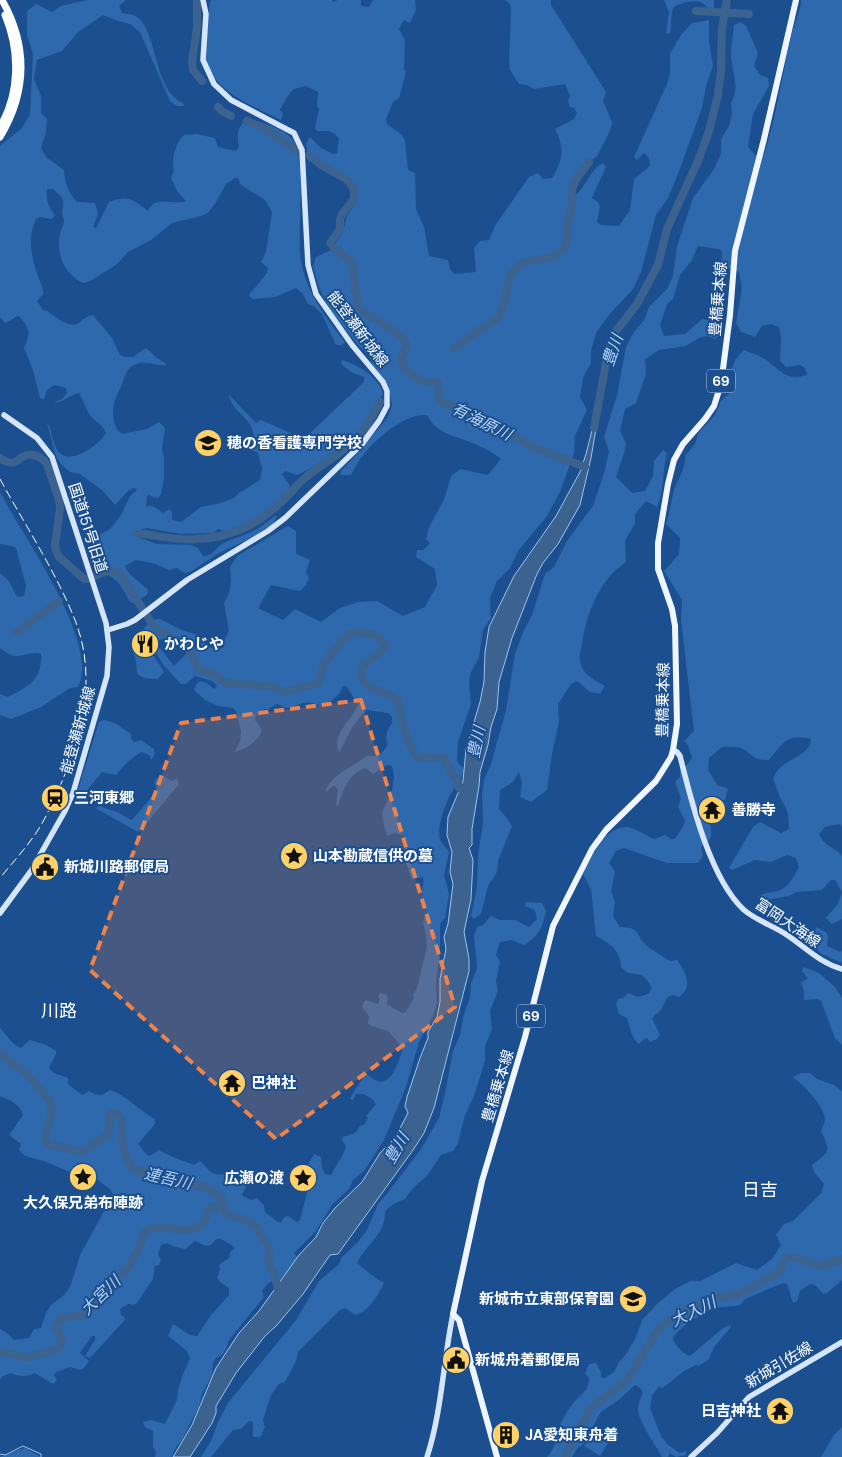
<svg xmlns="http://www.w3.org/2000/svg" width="842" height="1457" font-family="'DM Sans','Noto Sans JP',sans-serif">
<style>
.green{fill:#2e69ad}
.water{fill:#3c6290;stroke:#9cc4f0}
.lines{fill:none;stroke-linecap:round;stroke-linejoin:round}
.stream{stroke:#9cc4f0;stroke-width:1}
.river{stroke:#3c6290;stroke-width:8}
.secondary{stroke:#d6e6fa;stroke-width:5.5}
.primary{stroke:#f0f6ff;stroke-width:6}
.highway{stroke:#fff;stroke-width:7}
.rail{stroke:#fff;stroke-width:1;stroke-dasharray:9 4;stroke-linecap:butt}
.marked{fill:#ee8249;fill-opacity:0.2;stroke:#ee8249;stroke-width:4;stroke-dasharray:10 6;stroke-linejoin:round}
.labels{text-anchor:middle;stroke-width:4;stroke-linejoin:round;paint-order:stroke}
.shield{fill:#1b4f8f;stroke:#bbcadd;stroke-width:1}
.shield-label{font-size:14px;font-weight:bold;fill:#fff}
.street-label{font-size:15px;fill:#fff;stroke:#1b4f8f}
.poi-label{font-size:15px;font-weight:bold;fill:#fff;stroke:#1b4f8f;text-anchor:start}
.water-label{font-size:16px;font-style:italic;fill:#b5d3f5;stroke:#1b4f8f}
.quarter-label{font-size:18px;fill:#fff;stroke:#1b4f8f}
</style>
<rect width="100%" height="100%" fill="#1b4f8f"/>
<g class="green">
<path d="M88 0H126L119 6 122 13C127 14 133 14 137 17 143 21 145 26 148 33 157 54 160 94 183 103L184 106H177L170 101 140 32 130 24 118 21 103 15 78 32 62 51 37 60 34 79 41 96V113L47 119 46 132 41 148 47 158 64 170C65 183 68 192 77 202L95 203 98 214 93 227 96 228 109 202C128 195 133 199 148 211 155 194 173 206 186 201L177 191 171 178C175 171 173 169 173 162 173 153 178 140 184 135L196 134 215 138 218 147 236 151 239 146C236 135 238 125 248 119 263 123 283 128 293 140 308 160 295 237 302 266 308 295 327 319 345 342L342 345H336L322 314 315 307 308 304 303 294 296 288 275 297 252 299 249 295 267 273 268 268 261 262 266 252 272 212 265 200 240 184 239 179 235 178 226 184 216 202 208 213 201 216 172 223 151 240 128 252 116 265 90 281 83 283C63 273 56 254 60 233 61 229 64 225 64 221 64 218 62 216 62 213 62 208 65 203 62 198 60 195 56 192 53 189H47C46 200 48 206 55 215L52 219 40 217 36 219C25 242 34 267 43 289V294L37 301 43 310 47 311C56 317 69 329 79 323 83 319 87 316 93 315L112 338 120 355 125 357H133L146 348 157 358 165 363 166 365C157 366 147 361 139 363 123 368 125 381 119 391 112 404 109 424 122 434L147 429 159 422 165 428 162 450 164 457V478L161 494 158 498 153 497 150 495 147 496 146 507C153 504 157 509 163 513L169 509 172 512V520L181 522 201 507 221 503 234 498 239 493 260 480 262 469 258 453 250 449V446L255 441C254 435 253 428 248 422 241 412 231 408 229 395L256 423 261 420 297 436 309 434 364 382V377L351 372 341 364 342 360C357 364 380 378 383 394 375 405 368 418 360 430 351 442 312 469 297 475L285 471 282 474 290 486C284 502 243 532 226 531 223 531 220 530 218 529L213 533 181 534 147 528 134 531 132 535 157 544 191 545 198 548 203 556C214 556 214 549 222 544 231 539 240 537 249 533 259 529 267 522 276 515L277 517 272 525 259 534 219 553 190 572 184 573 177 568 169 570 156 564 136 560 125 566C127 575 141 582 148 590L147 595 133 603 130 602C124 590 118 578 105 574L103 570 97 565 95 558 99 551 96 540 98 536 110 529 121 515 130 496 137 490 135 488 129 490 115 505 103 491 80 474 70 472 61 464 56 456 47 423 49 426C52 433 54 450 61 454 73 464 100 444 106 433 101 421 96 424 90 415 86 409 84 401 79 393 70 395 64 401 56 403L55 402 62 399 67 393 66 388 54 385 47 390 44 399 40 398 33 370 24 348C31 332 30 329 19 316 13 317 11 321 5 323L0 317V146L22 128 30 114 33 54 27 35V11L36 4 52 12 61 6Z"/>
<path d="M212 0H332L333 2 338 0H361V6L369 7 373 0H415L416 10 410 23 404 20 399 29 405 40 404 69 406 72 399 98 393 102 386 119 387 124 402 135 405 141 408 170 415 173 416 209 424 227 429 256 448 260 450 269 454 274 476 272 474 248 480 241 489 240 496 224 529 177 538 173 543 179 552 178C563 161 565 147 555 129L574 119 577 113 574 108 570 107 568 101 570 96 565 84 534 89 527 85 519 84 510 70 509 64 511 10 510 4 505 0H551V5L606 92 603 101 612 122 611 129 597 156 586 165 570 187 569 198C585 194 588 170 603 163L606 167 592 198 598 202 600 207 597 222 601 225 619 226 630 210 634 179 650 166 649 158 644 153 637 160 634 157 667 84 670 73V54L681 35 692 23 709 20V42L713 66 706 86 702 108 678 174 668 198 656 215 641 272 633 289 608 316 596 333 591 351V363L583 378 580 397 587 410 575 436 574 453 560 492 547 516 518 551 510 568 497 581 490 598 491 618 483 630 479 657 471 672 469 682 471 704 458 742 457 761 464 770C462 778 459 780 455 787 447 798 436 827 440 840 442 844 447 848 449 852L444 875 449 894 445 918 440 924V952L436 982 437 1003 433 1016 419 1042 406 1087 384 1140 364 1171 353 1180 349 1189 332 1205 316 1231 294 1253 297 1257C295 1263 285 1273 280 1280 270 1281 268 1282 262 1291L264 1297 229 1340 226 1349 222 1355 216 1358 213 1363 212 1375 202 1394 199 1406 182 1440 176 1447 171 1457H155L156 1452 153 1447V1431L145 1427 143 1422 151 1420 165 1424 177 1400 178 1390 183 1374 190 1359 187 1351 168 1336 173 1324C181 1328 187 1336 197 1336L211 1315 229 1295V1288L220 1282 217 1278 220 1269 219 1265 229 1258 230 1252 234 1249 233 1246 221 1239H216L211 1245 206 1246 195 1241 185 1249 173 1246 167 1243 161 1245 158 1254 161 1260 159 1265 155 1266 153 1279 137 1303 134 1305 128 1304 120 1309 121 1315 125 1318 124 1321 90 1358 85 1356 95 1340V1336H92L80 1353 89 1361 84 1368 80 1370 70 1367 56 1372 54 1375 57 1380 53 1384 35 1373C27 1377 18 1377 11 1373L3 1376 0 1380V1329L7 1333 14 1340 29 1338 34 1329 41 1328 46 1313 51 1305 64 1295 71 1285 80 1255 113 1195 111 1190 94 1177 82 1176 74 1174 44 1161 25 1156 19 1150 21 1144 9 1135 23 1115C20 1104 10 1100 0 1096V1028C6 1034 13 1046 21 1048L30 1040 46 1045 56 1051V1054L49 1068 54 1073 68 1078V1084L82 1095 89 1091 94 1094 102 1095 110 1090C128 1096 138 1110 155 1119V1124L138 1144 147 1155 150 1156 159 1150C170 1157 182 1160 194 1165L200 1161C210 1170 210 1176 225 1174L235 1183 238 1184 244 1180 247 1182V1185L242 1195 251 1200 257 1198 264 1206 265 1212 278 1222H281L284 1217 288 1216 297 1222 300 1220 308 1189 304 1172 314 1154 321 1157 322 1168 325 1174 331 1175C336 1165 342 1158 346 1147L342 1140 343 1137 355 1133 360 1126 364 1125 368 1118 366 1116 376 1104C372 1098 365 1093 356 1094L353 1100 350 1099C354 1089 363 1082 365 1072 386 1095 396 1072 402 1051V1047L388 1031 372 1026 368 1023 369 1016 362 1007 364 1002 366 1000 378 1004 380 999 378 997 380 993 387 995 388 998 387 1004 402 1013 406 1012 414 998 413 995 417 988 427 947 426 935 423 923 426 911C416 901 425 889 423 877L412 879 404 858 406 844 403 835 394 833 387 836 384 826 382 812 392 791 394 775 392 766 387 765 373 774 366 768C348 773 343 791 338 806L336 805 338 790 335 786H333L325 793C330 774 353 768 366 756 381 756 379 757 388 745 384 737 387 729 392 723V717L388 713 367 710C354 721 347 738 339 753 331 732 353 721 358 704L346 686H343C339 697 332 701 321 706 304 699 304 704 287 708L277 704 269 709H264L256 715 255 720 262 730C259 740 246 750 235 752L240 741 241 731 236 711 233 708 218 706 205 700 194 690 196 685 200 681 207 683 214 689 217 686 212 681 195 676 186 684H181L164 666 155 651 156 648 161 649 174 666 186 654V650C178 642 165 637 155 641L149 637 144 628 152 619H160L182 630 197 635 209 647 218 650 224 647V641L229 631 224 603 229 593 231 581 230 567 237 556 288 526 296 531V554L310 560 306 572 309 578 306 585 300 591 271 585 258 608 283 620 295 609 321 622 340 608 358 602 377 601 403 616 425 607 437 585 435 569 416 557 417 550H424L430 543 426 539 429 527 444 500 451 476 460 469 488 475 501 459C490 450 476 444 462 439 445 433 436 431 427 415 405 413 377 438 364 454 359 460 355 468 351 475H340L342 470 359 452 388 417 392 406 389 387 371 362 369 355 358 345 330 310 319 287 313 266 316 257 331 250 343 232 347 216 356 202C349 183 331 162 309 162L306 144 310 137 321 148 333 154 337 153 339 139 336 135 329 131H317L315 128 319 109 317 106 318 92 306 86 294 89 287 97 280 110 283 113 281 120C254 106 209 91 205 55 203 40 208 24 209 9L210 2Z"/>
<path d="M664 0H714V9L708 8C702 0 693 0 683 3 679 5 675 4 673 9 670 16 672 26 670 33L666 34 669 12Z"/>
<path d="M801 0H842V827L840 824 825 827 819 834C825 847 833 846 842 856V919L832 924 826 918 838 904 842 892 835 880H831L822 890 797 892 789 896 761 901 758 897C763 893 767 893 773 892 787 891 793 878 799 867L796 858 787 855 771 862 755 860 732 870 729 868 753 827 760 822 781 833 789 829 788 814 785 806 780 798 773 778C775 775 777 770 780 768 790 758 810 755 811 739 786 734 784 742 769 760 752 760 755 756 743 749 738 746 728 747 722 747L709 758 708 770 718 786 724 787 728 789 725 800 717 802 708 814C711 830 716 838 701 847L703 856 698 863H667L624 848 616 851 609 863 615 872 611 891 615 902 613 916 620 927C642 928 634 933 646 945 650 949 664 957 670 961L677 960C685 971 694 987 679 997L672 995 667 998 661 1010 652 1018 660 1035 657 1039 650 1042 647 1038 643 1040 639 1044C631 1038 630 1027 627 1018L619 1014 616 1004 618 999 623 998 629 993C637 998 641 997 649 993L652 988C649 984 646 976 640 975 631 972 629 976 621 967 621 951 609 942 596 936L591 889 583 874C591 857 604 828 626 827 635 827 646 836 654 839L665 835 671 839H675C679 832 683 829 685 821L678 807 681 799 675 782 680 777V768L687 765 692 758 688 745 684 741 694 731 681 620 682 600 664 571 679 554 680 538 666 524C670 513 671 501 674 490 678 479 686 468 685 456L695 444 699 432 715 415 721 401 732 391C728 376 732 360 744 350 750 353 757 354 763 358 780 368 783 382 807 375L805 368 800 365 786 367 780 361 781 337 779 327 771 324 762 326 755 337 741 332 736 323 742 288 739 272 721 265 722 251 718 249 698 246 692 260 680 275 673 299 667 304 660 325 664 336 685 334 702 319 715 322 722 330 716 339 706 336 699 338 686 346 659 350 645 359 646 374 636 403 625 409 620 431 626 443 625 450 616 477 632 493 645 491 653 476 654 461 663 450 667 453C662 471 665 489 657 507L646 501 635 514V524L625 540 626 562C600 579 586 614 582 644 581 649 579 655 580 660 581 674 595 680 605 686L600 694 590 692 577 681 571 684 558 704 559 722 552 754 547 790 531 802 520 797 522 783 519 772 513 782 500 790 499 809 506 817 512 826 498 861 497 872 488 886 481 914 474 919 471 916 477 887 478 855 483 824 482 795 484 780 491 764 506 710 515 654 523 632 532 615 545 574 554 567 567 541 593 506 605 470 609 451 604 437 617 395 626 347 634 332 644 320 649 307 667 289 673 276 677 246 693 198 714 169 721 154V139L729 126 732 114 731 103C741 87 731 71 731 53 731 44 733 35 734 25L741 22 746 26 758 53 754 66 760 75 768 78 769 86 753 114 748 147 755 155 764 154C777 115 782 74 792 33 794 25 802 6 801 0Z"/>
<path d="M0 492C20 532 101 643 78 687L70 688 41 707 11 719 0 715V694L8 697C29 686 42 680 41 654 31 650 21 659 11 655 7 654 3 650 0 648V573L9 581 17 597 24 596 26 586 16 548 11 546 0 544Z"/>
<path d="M132 646 152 653 164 672 158 679C125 678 144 669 131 649Z"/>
<path d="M104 720 115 723 131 734V739L134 742 141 740 154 749 155 754 151 760 150 756 142 752C131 757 124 766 116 775L102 772 79 800 77 799V793L99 722Z"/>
<path d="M164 776 171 781 177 779 179 784 140 831 138 832 95 808 100 806C106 809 112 810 117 812 122 814 126 818 132 820L154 794 157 788 154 783 158 777Z"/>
<path d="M526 902 542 903 546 911C542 928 539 936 524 945L512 940 500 942 496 955 500 962 496 981 498 991 490 1011 492 1029 485 1046V1061L474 1096 465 1115 458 1143 453 1151 441 1155 427 1176 413 1188 405 1199 393 1204 385 1211C386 1234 366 1244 357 1263 366 1270 373 1277 384 1283 379 1294 368 1313 355 1315L345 1308 340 1310 298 1352 296 1361 285 1382 279 1384 271 1395 263 1420 265 1427 260 1437H253V1422L249 1421 241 1429 233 1430 211 1457H201L211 1441 218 1422 228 1403 296 1320 319 1281 339 1264 342 1257 357 1243 367 1230 378 1204 386 1195 421 1149 439 1118 445 1093 453 1051 460 1035 464 1014 470 997 471 984 477 968 474 936 477 927 483 925 491 916 500 920H515L529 927 537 919 535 910 525 906Z"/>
<path d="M816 927 826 932 828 936 827 946 840 952 842 951V963L820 953 814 946 820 940 815 931Z"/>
<path d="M803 967 819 973 835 987 842 998V1045L835 1038 821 1001 818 999 804 1000V991L801 983 808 978 802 971Z"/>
<path d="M801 1073H810L817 1079 834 1085 842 1091V1280L827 1293 823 1294 815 1285 810 1284 800 1291 797 1301 793 1303 787 1284 783 1283 745 1299 740 1305C732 1307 724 1306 716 1308 701 1313 683 1325 673 1337 674 1345 682 1353 690 1356L723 1328 730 1325 731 1327 714 1347 709 1359 699 1366 696 1365 684 1371 663 1388 659 1387 652 1395 650 1408 661 1436 668 1445 680 1453 686 1451V1455L676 1457 670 1453 668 1457H662C656 1445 636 1419 638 1407 639 1402 641 1397 643 1392L640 1388 635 1385 620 1399 601 1412 582 1446 578 1447 572 1457H547C558 1446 556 1430 564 1417 567 1412 571 1405 575 1401 584 1391 588 1392 589 1378L585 1373 589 1364 596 1363 601 1372V1378H605L614 1372 619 1362 626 1354 636 1337 642 1320 657 1304 675 1289 690 1281H700L736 1263 757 1270 772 1259 781 1245 776 1235 784 1224 793 1221 821 1193 824 1184 814 1172 812 1165C830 1151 831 1152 821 1131 822 1127 825 1123 825 1119 824 1105 803 1085 793 1077Z"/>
<path d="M596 1427 612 1437 600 1456 584 1446Z"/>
<path d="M842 1427V1457H821L834 1435Z"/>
<path d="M25 1448 41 1457H0C3 1456 21 1449 25 1448Z"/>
</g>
<path class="water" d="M603 387 591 458 580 505 558 544 543 563 537 574 512 638 499 682 497 709 491 727 488 745 480 772 479 786 472 829V845L469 848 473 860 471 899 464 932 469 959V971L434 1108 424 1133 413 1150 338 1254 330 1255 303 1294 277 1325 265 1336 236 1373 216 1406V1413L212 1423 190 1457H173L192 1425 216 1368 239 1333 259 1311 299 1255 316 1237 323 1223 335 1208 362 1182 380 1153 392 1141 398 1132 408 1113 405 1106 407 1097 420 1058 428 1038V1032L437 1017 440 1002V979L446 949 444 937 448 924 453 884 450 872 452 852 447 835 448 817 463 781 466 749 480 702 484 682 485 652 489 627 514 576 556 516 580 472 586 454Z"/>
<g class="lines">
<path class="stream" d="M0 1454 5 1455 23 1446 41 1454V1457"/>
<g class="river">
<path d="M197 0V28L192 62 193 70 202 81"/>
<path d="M696 11 749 14"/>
<path d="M218 107 222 111 231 116"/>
<path d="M247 121 267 130 296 150"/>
<path d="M309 155 321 165 346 179 350 183 354 190V199L342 214 340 220V229L330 243 335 249 352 262 358 307C370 319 402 331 407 346L401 359C401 366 415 379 423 381 427 382 432 381 436 381L438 383 440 401 443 403 463 409 535 448 585 467"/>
<path d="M453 349 496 319C511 303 502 279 517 267 533 253 556 267 566 244 570 238 567 229 568 221 568 216 571 212 572 207 573 202 571 196 572 191 573 180 583 171 589 162"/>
<path d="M594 428 608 352 616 331 637 304 658 265 667 229 698 161 709 131 718 95 721 71 722 28 727 0"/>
<path d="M0 458C4 461 10 464 15 462 18 461 19 459 22 457 31 452 41 456 47 464L59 500 60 509 55 545 56 551 59 557 84 579H88C99 575 109 566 120 574L155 628 187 646 199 670 215 674 225 683 271 686 284 692 319 683 323 666 344 638 350 634 356 632 370 634 377 636 383 642 385 647C379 656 363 661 361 671 358 691 391 691 397 700 402 707 399 715 402 722 406 734 409 747 417 757L422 758 444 757 451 772 457 779 459 788 467 792"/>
<path d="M136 533C156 535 177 541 197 539 228 538 257 525 279 504 289 496 296 485 306 477 322 464 340 455 355 440 366 430 373 415 380 402"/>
<path d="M16 633 59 601"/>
<path d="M0 1052 10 1063 26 1072 50 1101 52 1111 45 1137 47 1144 82 1152 107 1135 110 1125 109 1115 111 1113H117C125 1121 122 1126 122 1136 123 1147 126 1162 134 1170L166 1175 183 1182 208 1188 221 1198 226 1214 246 1220 255 1226 270 1249 268 1262 274 1274 279 1293"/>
<path d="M0 1352C9 1353 20 1357 28 1357 32 1357 32 1356 36 1355 50 1351 71 1352 56 1329L57 1322 64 1317 82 1316 86 1313 97 1294 116 1283 131 1263 140 1246 145 1231C163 1220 186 1238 202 1224 207 1220 206 1212 211 1207L223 1206"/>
<path d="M565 1457 590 1409 595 1404 618 1388 628 1379 658 1330 668 1321 694 1306 711 1299 740 1294 779 1272 787 1258C800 1255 809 1266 822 1265 829 1265 836 1261 842 1259"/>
</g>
<g class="secondary">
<path d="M108 630 127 624 135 620 187 580 268 531 285 518 362 444 379 421 387 406V391L383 382 352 345 316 294 308 265 302 150 294 133 231 100 214 84 203 60 206 14 203 0"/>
<path d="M673 750 677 752 680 756C691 800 710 879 744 910 757 921 774 926 787 935 805 947 820 963 842 969"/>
<path d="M0 913 31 871 65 811 73 793 107 676 109 647 106 623 52 457 37 438 4 415"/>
<path d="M427 1457C442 1411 443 1362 453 1314"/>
<path d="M691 1457 717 1433 749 1397 842 1342"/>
</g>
<path class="primary" d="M497 1457 459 1320 453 1314 482 1181 525 1037 553 926 592 849 606 830 656 781 671 757 673 750 677 724 675 626 672 609 658 569V543L668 484 674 460 683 444 705 419 714 406 721 384 730 315 735 251 764 139 796 0"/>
<g class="highway">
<path d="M0 127C20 93 20 51 5 15"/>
<path d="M0 137C27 92 28 46 2 0"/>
</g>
<path class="rail" d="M0 479C25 525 56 572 75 620 97 676 83 733 60 786 53 801 47 816 38 830 27 847 13 862 0 878"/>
</g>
<path class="marked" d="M361 700 455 1007 276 1139 90 970 181 723Z"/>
<defs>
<symbol id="university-disc" viewBox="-11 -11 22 22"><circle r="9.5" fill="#ffd166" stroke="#1b4f8f"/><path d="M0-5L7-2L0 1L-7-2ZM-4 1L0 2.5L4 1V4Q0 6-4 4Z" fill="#111"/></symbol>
<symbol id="restaurant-disc" viewBox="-11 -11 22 22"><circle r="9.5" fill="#ffd166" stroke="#1b4f8f"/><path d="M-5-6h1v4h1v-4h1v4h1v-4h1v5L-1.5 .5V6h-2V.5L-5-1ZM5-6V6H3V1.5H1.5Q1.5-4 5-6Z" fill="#111"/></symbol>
<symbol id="station-disc" viewBox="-11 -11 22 22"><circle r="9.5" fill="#ffd166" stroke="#1b4f8f"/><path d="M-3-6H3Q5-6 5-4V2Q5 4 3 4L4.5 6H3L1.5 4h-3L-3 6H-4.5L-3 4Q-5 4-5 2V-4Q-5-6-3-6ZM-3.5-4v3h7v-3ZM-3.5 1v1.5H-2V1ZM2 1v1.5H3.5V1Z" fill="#111"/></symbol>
<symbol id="temple-disc" viewBox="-11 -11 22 22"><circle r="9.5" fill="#ffd166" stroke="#1b4f8f"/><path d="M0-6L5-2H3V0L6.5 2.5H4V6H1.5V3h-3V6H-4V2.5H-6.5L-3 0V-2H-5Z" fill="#111"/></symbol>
<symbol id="sight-disc" viewBox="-11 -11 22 22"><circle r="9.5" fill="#ffd166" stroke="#1b4f8f"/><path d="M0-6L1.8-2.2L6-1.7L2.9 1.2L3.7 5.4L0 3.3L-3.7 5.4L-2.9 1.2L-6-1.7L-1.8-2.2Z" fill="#111"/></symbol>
<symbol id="civic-disc" viewBox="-11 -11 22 22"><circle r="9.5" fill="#ffd166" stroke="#1b4f8f"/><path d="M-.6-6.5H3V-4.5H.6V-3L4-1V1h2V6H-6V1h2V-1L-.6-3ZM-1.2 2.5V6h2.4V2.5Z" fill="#111"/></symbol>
<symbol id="school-disc" viewBox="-11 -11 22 22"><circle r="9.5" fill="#ffd166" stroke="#1b4f8f"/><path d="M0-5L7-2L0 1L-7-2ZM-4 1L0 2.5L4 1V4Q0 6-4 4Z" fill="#111"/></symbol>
<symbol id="building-disc" viewBox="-11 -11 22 22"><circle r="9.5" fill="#ffd166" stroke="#1b4f8f"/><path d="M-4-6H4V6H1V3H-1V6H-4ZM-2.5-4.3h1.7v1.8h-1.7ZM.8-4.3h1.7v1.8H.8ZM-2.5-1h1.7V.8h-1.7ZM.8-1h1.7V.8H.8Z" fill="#111"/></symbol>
</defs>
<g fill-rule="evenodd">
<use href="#university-disc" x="192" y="427" width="32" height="32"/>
<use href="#restaurant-disc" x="129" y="628" width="32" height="32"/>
<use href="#station-disc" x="39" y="782" width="32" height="32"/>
<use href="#temple-disc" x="696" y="794" width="32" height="32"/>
<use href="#sight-disc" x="278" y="840" width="32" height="32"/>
<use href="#civic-disc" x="29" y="851" width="32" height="32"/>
<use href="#temple-disc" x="216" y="1067" width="32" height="32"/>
<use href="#sight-disc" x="67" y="1161" width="32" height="32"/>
<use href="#sight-disc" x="287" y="1162" width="32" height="32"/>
<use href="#school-disc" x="617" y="1283" width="32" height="32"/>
<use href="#civic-disc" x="440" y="1344" width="32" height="32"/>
<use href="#temple-disc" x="764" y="1395" width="32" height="32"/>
<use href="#building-disc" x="490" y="1419" width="32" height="32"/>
</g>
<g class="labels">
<g class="shield">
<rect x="707" y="369.5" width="28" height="23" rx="4"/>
<rect x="517" y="1004.5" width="28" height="23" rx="4"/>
</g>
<g class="shield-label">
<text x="721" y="386">69</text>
<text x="531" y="1021">69</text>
</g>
<g class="street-label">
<text transform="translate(718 299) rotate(-85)" y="5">豊橋乗本線</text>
<text transform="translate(358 329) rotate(53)" y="5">能登瀬新城線</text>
<text transform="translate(88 528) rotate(72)" y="5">国道151号旧道</text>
<text transform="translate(663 700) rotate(-89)" y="5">豊橋乗本線</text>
<text transform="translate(78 730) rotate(-74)" y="5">能登瀬新城線</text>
<text transform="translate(788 923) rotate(34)" y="5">富岡大海線</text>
<text transform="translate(498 1086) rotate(-73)" y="5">豊橋乗本線</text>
<text transform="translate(779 1365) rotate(-31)" y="5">新城引佐線</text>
</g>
<g class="poi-label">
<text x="227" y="448">穂の香看護専門学校</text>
<text x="164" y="649">かわじや</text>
<text x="74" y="803">三河東郷</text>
<text x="731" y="815">善勝寺</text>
<text x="313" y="861">山本勘蔵信供の墓</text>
<text x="64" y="872">新城川路郵便局</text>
<text x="251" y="1088">巴神社</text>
<text x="284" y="1183" text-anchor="end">広瀬の渡</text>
<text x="83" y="1208" text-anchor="middle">大久保兄弟布陣跡</text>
<text x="614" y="1304" text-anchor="end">新城市立東部保育園</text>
<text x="475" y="1365">新城舟着郵便局</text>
<text x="761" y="1416" text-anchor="end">日吉神社</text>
<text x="525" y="1440">JA愛知東舟着</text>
</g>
<g class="water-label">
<text transform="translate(612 350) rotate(-71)" y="6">豊川</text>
<text transform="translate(482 421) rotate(26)" y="6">有海原川</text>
<text transform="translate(476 742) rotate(-78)" y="6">豊川</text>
<text transform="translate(396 1148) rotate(-59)" y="6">豊川</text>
<text transform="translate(168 1178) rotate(13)" y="6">連吾川</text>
<text transform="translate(100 1295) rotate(-44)" y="6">大宮川</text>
<text transform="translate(693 1311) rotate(-26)" y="6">大入川</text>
</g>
<g class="quarter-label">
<text x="59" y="1017">川路</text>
<text x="760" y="1196">日吉</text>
</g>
</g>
</svg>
